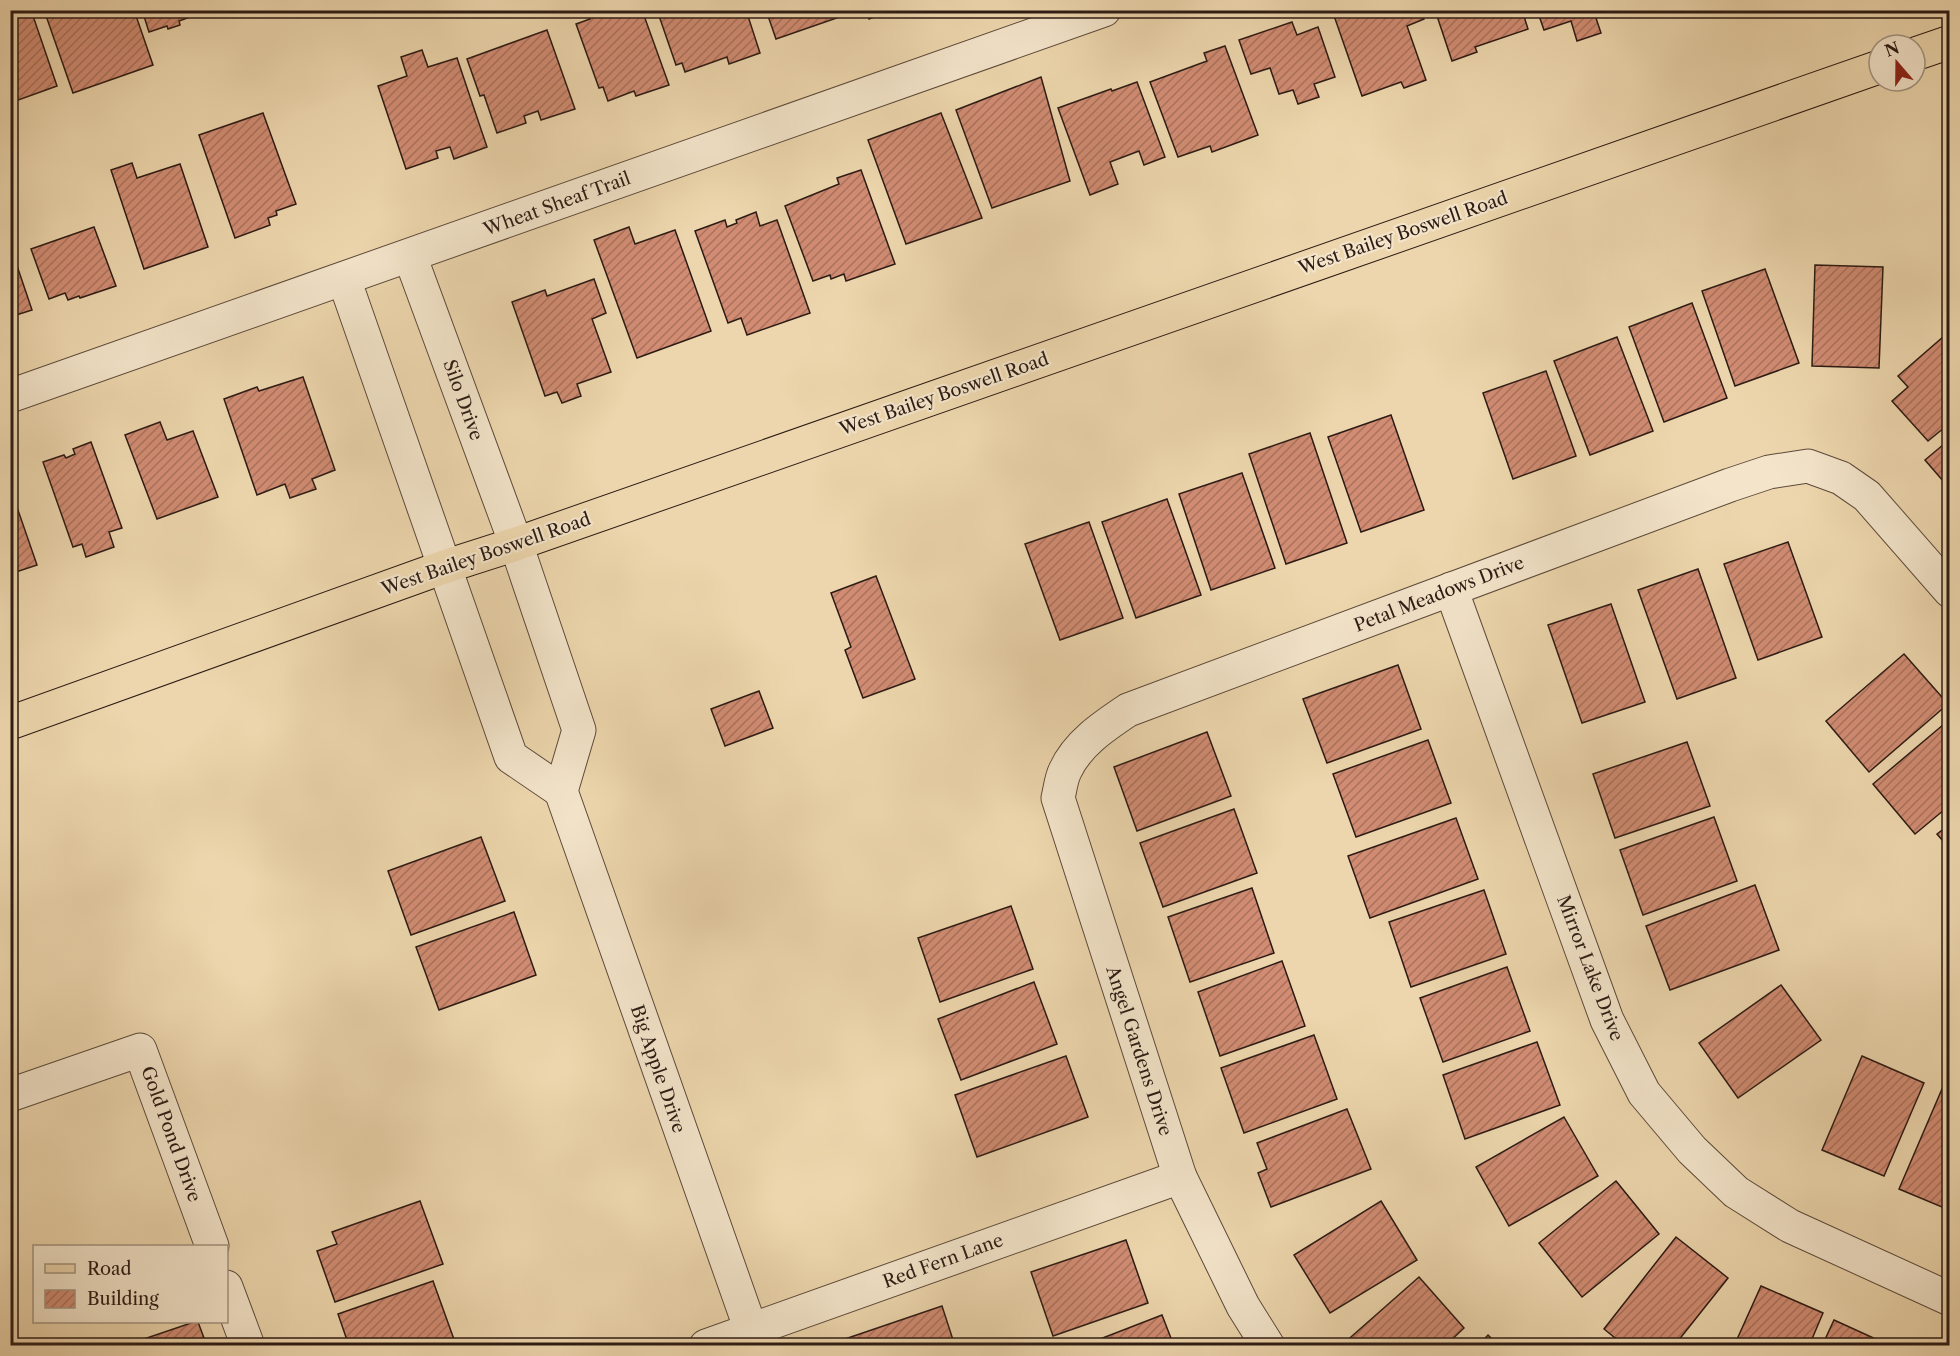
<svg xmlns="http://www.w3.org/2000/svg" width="1960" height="1356" font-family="'Libre Caslon Text',serif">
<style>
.building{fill:url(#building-hatch);stroke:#2c1b14;stroke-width:1.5}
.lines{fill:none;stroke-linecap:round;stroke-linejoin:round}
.minor-casing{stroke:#5c4a3a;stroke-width:35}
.major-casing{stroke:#2c1b14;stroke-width:35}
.minor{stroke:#f3e4ca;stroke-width:33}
.major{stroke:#edd6ad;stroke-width:33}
.labels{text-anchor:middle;stroke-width:4.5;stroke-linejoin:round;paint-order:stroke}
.street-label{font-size:18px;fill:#2c1b14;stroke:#f3e4ca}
</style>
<defs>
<pattern id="building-hatch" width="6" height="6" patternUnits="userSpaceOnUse" patternTransform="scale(1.5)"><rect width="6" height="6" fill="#d18c73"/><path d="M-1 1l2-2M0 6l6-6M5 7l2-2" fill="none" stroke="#aa725d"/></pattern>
</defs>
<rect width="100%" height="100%" fill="#edd6ad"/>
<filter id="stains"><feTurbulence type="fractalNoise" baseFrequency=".00333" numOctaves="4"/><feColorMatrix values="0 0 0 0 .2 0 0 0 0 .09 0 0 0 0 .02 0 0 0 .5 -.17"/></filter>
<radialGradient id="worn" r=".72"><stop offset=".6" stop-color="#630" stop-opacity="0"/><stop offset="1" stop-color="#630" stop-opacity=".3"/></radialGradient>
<g class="building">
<path d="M10 10H31L57 86 10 103Z"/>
<path d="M44 10H134L153 65 73 93Z"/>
<path d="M142 10H209L179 21 180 25 168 29 167 26 149 32Z"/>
<path d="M587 10H642L669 85 636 96 634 91 608 101 603 87 599 88 576 24 590 19Z"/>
<path d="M657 10H746L760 53 729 64 727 57 685 72 682 63 676 65Z"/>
<path d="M766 10H850L851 13 776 39Z"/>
<path d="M866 10H892L869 19Z"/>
<path d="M1332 10H1421L1424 19 1407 26 1426 80 1404 88 1401 82 1362 96Z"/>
<path d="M1435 10H1522L1528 29 1475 47 1477 52 1452 61Z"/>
<path d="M1537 10H1597L1594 12 1601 33 1577 41 1571 21 1544 30Z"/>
<path d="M1292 22 1297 35 1318 27 1335 77 1314 84 1319 97 1298 104 1293 90 1279 94 1270 68 1251 74 1239 40Z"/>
<path d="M547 30 575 109 541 120 538 111 524 116 526 123 497 133 484 95 480 96 467 59Z"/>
<path d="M1225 46 1258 135 1212 152 1210 146 1178 157 1150 82 1207 61 1204 53Z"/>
<path d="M422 50 428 67 457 58 487 147 454 159 450 147 436 151 438 158 406 169 378 86 407 76 401 57Z"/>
<path d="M1041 77 1070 181 992 208 956 110Z"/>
<path d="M1137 82 1165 157 1144 165 1139 151 1110 162 1118 184 1090 195 1058 108 1111 89 1112 91Z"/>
<path d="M263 113 296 204 276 211 277 215 268 218 270 225 235 238 199 135Z"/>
<path d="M941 113 982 218 906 244 868 140Z"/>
<path d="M132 163 137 178 180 164 208 247 144 269 111 170Z"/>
<path d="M861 170 895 264 846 281 844 274 831 279 830 275 813 281 785 206 839 184 837 178Z"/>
<path d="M756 212 760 226 777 220 810 313 747 335 741 318 728 323 695 231 725 220 727 227 737 223 736 220Z"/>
<path d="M94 227 116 286 80 298 79 296 68 300 65 293 49 299 31 249Z"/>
<path d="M629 227 635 244 675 230 711 331 637 358 594 240Z"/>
<path d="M10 245 32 310 10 317Z"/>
<path d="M1815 265 1883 267 1879 368 1812 366Z"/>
<path d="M1765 269 1799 363 1735 386 1702 291Z"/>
<path d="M594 279 606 313 592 319 611 372 577 384 581 396 562 403 557 392 545 396 512 302 545 290 547 296Z"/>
<path d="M1692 303 1727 398 1664 422 1629 327Z"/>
<path d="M1950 331V423L1928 441 1892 401 1908 387 1898 376Z"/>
<path d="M1617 337 1653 431 1590 455 1554 361Z"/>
<path d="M1546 371 1576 456 1513 479 1483 393Z"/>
<path d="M303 377 335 470 312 479 316 489 290 498 285 484 257 495 224 399 257 387 259 391Z"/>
<path d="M1391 415 1424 510 1361 532 1328 437Z"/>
<path d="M160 422 167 440 193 431 218 497 157 519 125 435Z"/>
<path d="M1310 433 1347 543 1286 564 1249 454Z"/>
<path d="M1950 439V489L1925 460Z"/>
<path d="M91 442 122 528 109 532 114 547 86 557 82 544 73 547 43 462 64 455 66 458 75 454 73 449Z"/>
<path d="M1242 473 1275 568 1211 590 1179 494Z"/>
<path d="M10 487 37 565 10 574Z"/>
<path d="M1167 499 1201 595 1136 618 1102 522Z"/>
<path d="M1089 522 1123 618 1060 640 1025 544Z"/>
<path d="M1788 542 1822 637 1758 660 1724 564Z"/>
<path d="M1698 569 1736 678 1677 699 1638 590Z"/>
<path d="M876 576 915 679 863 698 845 650 851 647 831 593Z"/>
<path d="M1611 604 1645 702 1582 723 1548 625Z"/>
<path d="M1904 654 1948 704 1869 772 1826 721Z"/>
<path d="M1398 665 1421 729 1327 763 1303 699Z"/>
<path d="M759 691 773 728 725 746 711 709Z"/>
<path d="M1950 719V805L1915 834 1873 784Z"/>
<path d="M1207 732 1231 796 1137 831 1114 767Z"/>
<path d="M1428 740 1451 803 1356 837 1333 774Z"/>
<path d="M1687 742 1710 806 1615 838 1593 774Z"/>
<path d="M1234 809 1257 873 1163 907 1140 843Z"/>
<path d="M1714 817 1737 881 1643 915 1620 850Z"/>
<path d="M1456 818 1478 879 1370 918 1348 856Z"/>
<path d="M1950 824V849L1937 834Z"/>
<path d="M481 837 505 901 411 935 388 871Z"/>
<path d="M1755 885 1779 950 1670 990 1646 926Z"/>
<path d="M1252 888 1274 953 1190 982 1168 917Z"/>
<path d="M1484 890 1506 954 1411 987 1389 922Z"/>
<path d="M1011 906 1033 969 940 1002 918 938Z"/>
<path d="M514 912 536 975 439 1010 416 947Z"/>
<path d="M1282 961 1305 1026 1220 1056 1198 992Z"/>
<path d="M1507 967 1530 1031 1443 1062 1420 998Z"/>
<path d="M1034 982 1057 1044 961 1080 938 1019Z"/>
<path d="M1781 985 1821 1040 1738 1098 1699 1043Z"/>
<path d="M1314 1035 1337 1099 1244 1133 1221 1068Z"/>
<path d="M1537 1042 1560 1105 1465 1139 1443 1075Z"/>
<path d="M1066 1056 1088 1117 977 1157 955 1095Z"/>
<path d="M1862 1056 1924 1083 1884 1176 1822 1150Z"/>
<path d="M1945 1082 1950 1084 1949 1210 1899 1189Z"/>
<path d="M1347 1109 1371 1169 1271 1207 1258 1173 1267 1169 1257 1143Z"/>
<path d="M1564 1117 1598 1176 1509 1226 1476 1167Z"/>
<path d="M1616 1181 1659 1234 1582 1297 1539 1243Z"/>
<path d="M420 1201 443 1264 335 1302 317 1251 337 1244 332 1232Z"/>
<path d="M1381 1201 1417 1260 1330 1313 1294 1255Z"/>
<path d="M1676 1237 1728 1278 1674 1346H1625L1604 1329Z"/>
<path d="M1126 1240 1148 1303 1053 1336 1031 1272Z"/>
<path d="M1419 1277 1464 1328 1445 1346H1345L1343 1344Z"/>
<path d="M433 1281 456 1345 349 1346 338 1314Z"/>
<path d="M1761 1286 1823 1313 1809 1346H1734Z"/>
<path d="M942 1306 955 1346H848L845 1339Z"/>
<path d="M1162 1315 1174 1346H1082Z"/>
<path d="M1834 1320 1891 1346H1822Z"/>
<path d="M194 1322H198L207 1346H136L135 1342Z"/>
<path d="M1488 1335 1499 1346H1478Z"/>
</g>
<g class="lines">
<defs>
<g id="minor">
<path d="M410 256 516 544 579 730 561 791 751 1330 758 1346"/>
<path d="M344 279 511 757 561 791"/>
<path d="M10 396 1104 10"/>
<path d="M1451 589 1607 1020 1644 1093 1692 1150 1736 1192 1790 1226 1950 1299"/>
<path d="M10 1095 140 1050 212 1246"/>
<path d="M226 1287 248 1346"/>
<path d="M706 1346 1180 1177"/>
<path d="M1268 1346 1243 1306 1180 1177 1058 798C1060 790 1061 779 1065 771 1077 744 1104 726 1128 710L1730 485 1769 472 1808 466 1841 478 1867 496 1950 591"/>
</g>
<g id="major">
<path d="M1915 54 1950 42"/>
<path d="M10 723 444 567 516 544 1879 67"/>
</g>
</defs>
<use href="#minor" class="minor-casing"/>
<use href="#major" class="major-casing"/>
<use href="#minor" class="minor"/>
<use href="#major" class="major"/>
</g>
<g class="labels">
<g class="street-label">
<text transform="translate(557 204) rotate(-20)" y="6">Wheat Sheaf Trail</text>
<text transform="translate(1403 233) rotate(-19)" y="6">West Bailey Boswell Road</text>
<text transform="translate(944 394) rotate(-19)" y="6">West Bailey Boswell Road</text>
<text transform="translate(463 400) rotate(70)" y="6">Silo Drive</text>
<text transform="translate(486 554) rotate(-19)" y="6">West Bailey Boswell Road</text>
<text transform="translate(1439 594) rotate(-21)" y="6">Petal Meadows Drive</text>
<text transform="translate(1590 968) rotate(69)" y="6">Mirror Lake Drive</text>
<text transform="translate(1139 1051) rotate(72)" y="6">Angel Gardens Drive</text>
<text transform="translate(658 1069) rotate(71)" y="6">Big Apple Drive</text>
<text transform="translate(171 1134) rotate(70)" y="6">Gold Pond Drive</text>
<text transform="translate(943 1261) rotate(-20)" y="6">Red Fern Lane</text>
</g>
</g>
<rect width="1960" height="1356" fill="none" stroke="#edd6ad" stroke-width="36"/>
<rect x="12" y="12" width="1936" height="1332" fill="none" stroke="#2c1b14" stroke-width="3"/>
<rect x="18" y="18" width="1924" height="1320" fill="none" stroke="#2c1b14" stroke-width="1.5"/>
<rect x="33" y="1245" width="195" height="78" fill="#f3e4ca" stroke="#a39481" stroke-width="1.5"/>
<rect x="45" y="1264" width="30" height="9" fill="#edd6ad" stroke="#a39481" stroke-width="1.5"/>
<text x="87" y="1275" font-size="18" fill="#2c1b14">Road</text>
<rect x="45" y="1290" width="30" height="18" fill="url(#building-hatch)" stroke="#a39481" stroke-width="1.5"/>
<text x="87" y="1305" font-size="18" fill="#2c1b14">Building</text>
<g transform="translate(1897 63) rotate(340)"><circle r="28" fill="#f3e4ca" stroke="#a39481" stroke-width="1.5"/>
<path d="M0-4.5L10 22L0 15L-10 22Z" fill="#8f2418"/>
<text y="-9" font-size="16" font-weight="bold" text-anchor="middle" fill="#2c1b14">N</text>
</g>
<rect width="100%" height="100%" filter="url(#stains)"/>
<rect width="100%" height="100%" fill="url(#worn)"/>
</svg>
